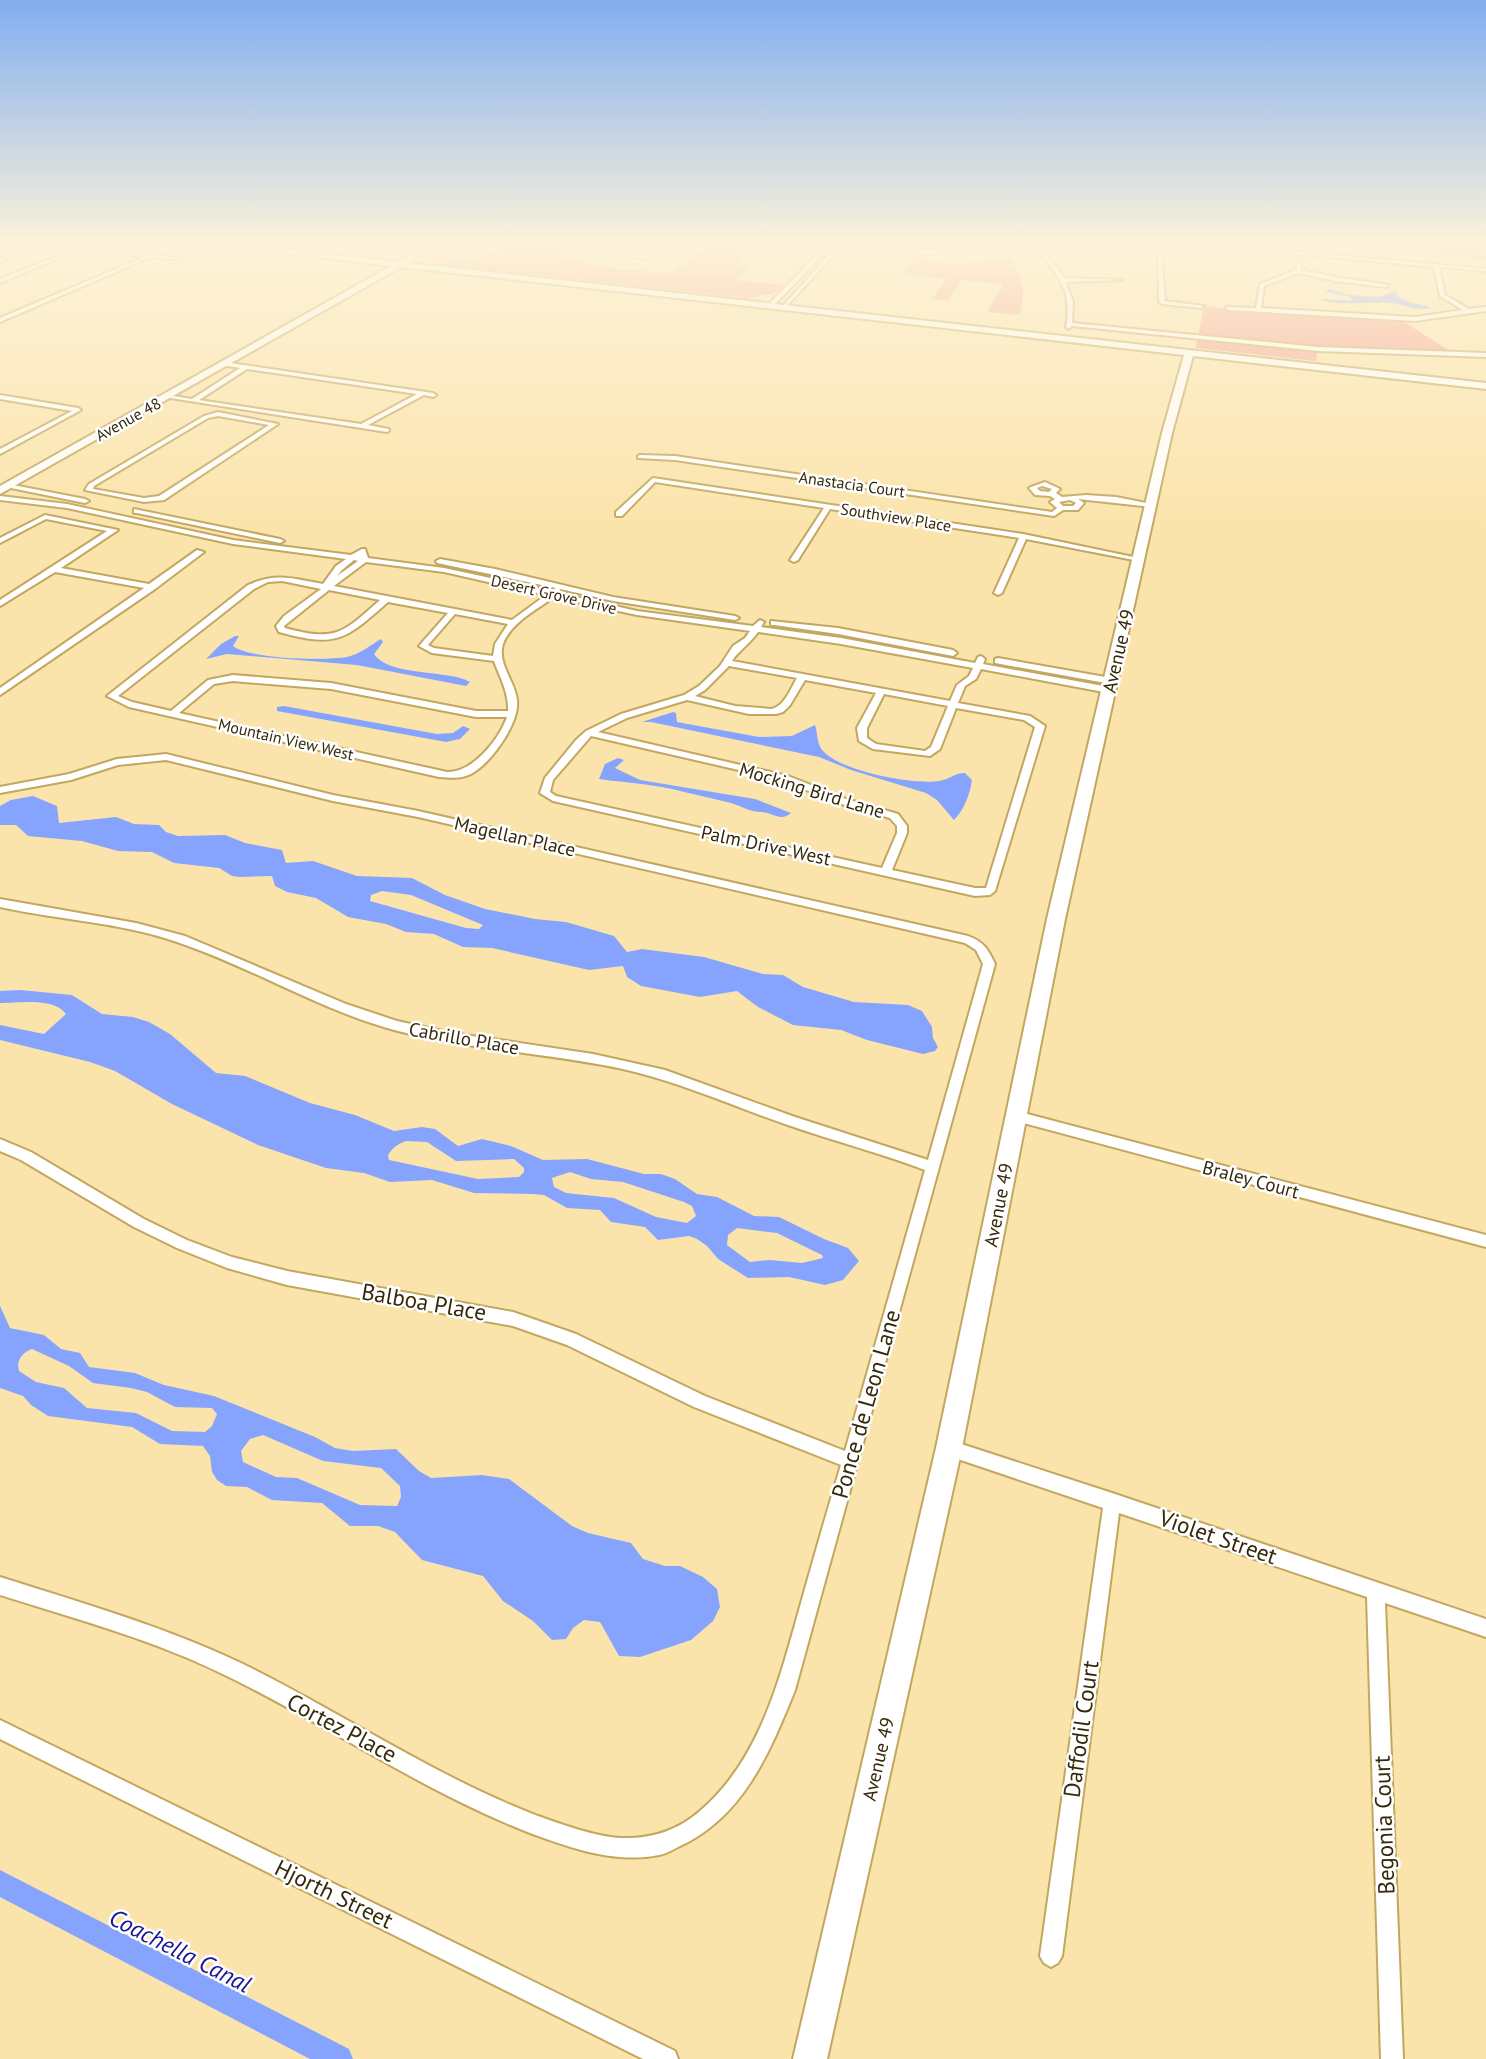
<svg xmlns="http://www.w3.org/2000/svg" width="1486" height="2059" font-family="'PT Sans',sans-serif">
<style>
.green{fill:#f59c8f}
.water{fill:#86a4fd;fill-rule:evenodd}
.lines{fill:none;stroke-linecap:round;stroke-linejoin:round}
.stream{stroke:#86a4fd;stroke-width:2}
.canal{fill:#86a4fd;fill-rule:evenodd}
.street-casing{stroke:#c3a75f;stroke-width:4}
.secondary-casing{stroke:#c3a75f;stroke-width:4}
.street{fill:#fff;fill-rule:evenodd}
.secondary{fill:#fff;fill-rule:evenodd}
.labels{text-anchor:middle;stroke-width:5;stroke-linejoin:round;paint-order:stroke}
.far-street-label{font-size:16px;fill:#35290a;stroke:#fff}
.street-label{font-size:19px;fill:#35290a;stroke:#fff}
.near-street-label{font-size:23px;fill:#35290a;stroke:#fff}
.near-water-label{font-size:24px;font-style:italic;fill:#161498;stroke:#fff}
</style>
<rect width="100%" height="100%" fill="#fbe4ab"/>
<g class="green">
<path d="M512 243H583L561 258 623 270 663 272 674 271 710 243H764L738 254 744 255 735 264 750 266 737 280 783 285 775 293 748 298 439 265 430 258 431 255 472 259Z"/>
<path d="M847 243H953L942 250 926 251 919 261 958 264 1011 259C1022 279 1027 294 1019 315L987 312 1004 284 962 280 948 300 932 299 946 279 901 274 919 252Z"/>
<path d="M1301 243H1486V260Z"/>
<path d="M1204 306 1274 314 1401 320 1453 353 1325 347 1198 336Z"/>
<path d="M1197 340 1318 351 1316 361 1196 348Z"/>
</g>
<g class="water">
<path d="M1330 289 1348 295 1379 297 1395 291C1402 305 1419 302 1431 308 1416 311 1406 305 1392 303 1367 301 1341 307 1318 299L1354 301 1348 296 1325 292Z"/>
<path d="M235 636H239L233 646C249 659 325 661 347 657 361 654 370 645 381 639L383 642 374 654C389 677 448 669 470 682L466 686 357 665 227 654 206 659 221 644Z"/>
<path d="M284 706 437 734 453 733 463 726 470 729 460 739 446 742 277 711V707Z"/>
<path d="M673 712 676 713 677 722 759 737 792 736 815 725C818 733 816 743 823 751 841 771 912 785 939 781 949 780 954 773 965 773L972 780C970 794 964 810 954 820L937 800 926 793 851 770 819 757 651 722H642Z"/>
<path d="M618 758 624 760 615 768 640 780 755 799 791 813C781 822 773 813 762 812 750 812 743 807 731 803 716 799 700 796 684 792 656 784 627 783 599 779L605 764Z"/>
<path d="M33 796 57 806 59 823 116 817 134 824 159 825 166 832 178 836 225 835 245 843 282 850 286 863 313 861 357 876 412 878 445 895 485 909 535 919 566 922 614 936 627 952 642 949 704 957 763 974 783 975 803 987 854 1002 908 1005 922 1011 932 1027 933 1038 938 1047 935 1051 923 1054 867 1040 841 1030 793 1025 758 1007 737 991 700 997 641 986 627 977 623 966 589 970 492 948 463 947 434 934 406 932 386 924 348 917 316 898 287 892 275 886 272 876 240 877 232 876 219 868 174 863 152 852 118 851 82 841 28 836 16 825H0V806L11 800ZM382 891 411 895 483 925 479 929 466 928 370 901 371 895Z"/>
<path d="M20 990 72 995 102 1014 133 1017 149 1022 170 1034 216 1073 245 1076 310 1103 355 1115 394 1131 422 1127 435 1129 458 1146 482 1139 511 1146 543 1160 587 1159 644 1174H661L675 1179 697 1194 717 1197 754 1216 779 1217 824 1239 848 1248 859 1261 843 1280 825 1285 789 1277 748 1278 718 1259 707 1246 697 1239 689 1236 658 1240 645 1227 611 1222 600 1210 567 1208 544 1195 533 1194 474 1193 432 1180 390 1182 364 1173 326 1168 258 1145 172 1104 115 1071 90 1062 0 1040V1025L44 1034 66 1014C54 997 19 1003 0 1003V991ZM406 1141 427 1142 456 1161 514 1159 524 1168V1172L519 1177 478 1179 389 1160 388 1155C393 1148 397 1144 406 1141ZM570 1172 591 1179 623 1182 684 1202 692 1206 696 1216 687 1223 656 1217 614 1198 566 1193 554 1187 552 1178ZM737 1228 777 1233 822 1255 823 1258 802 1263 770 1260 750 1262 727 1245 728 1235Z"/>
<path d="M0 1306 10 1328 44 1335 61 1349 80 1353 89 1367 135 1373 164 1385 214 1396 315 1437 335 1448 353 1451 396 1449 419 1471 431 1478 482 1475 509 1479 572 1526 588 1533 631 1543 643 1559 665 1566H680L703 1577 717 1589 720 1607 713 1621 691 1640 640 1657 619 1656 600 1622 584 1620 573 1628 566 1639 552 1640 533 1621 503 1601 483 1576 422 1560 395 1532 378 1526H350L322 1503 272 1500 247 1487 226 1486 217 1480 212 1472 210 1456 203 1446 160 1444 132 1427 48 1416 31 1405 23 1396 0 1388ZM32 1349 69 1366 93 1383 131 1388 147 1392 175 1407 212 1408 217 1414 212 1426 205 1432 172 1431 136 1413 87 1408 64 1388 36 1382 19 1371C16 1360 22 1353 32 1349ZM263 1435 323 1461 381 1468 400 1486 401 1497 397 1506 360 1505 297 1478 276 1477 243 1462 241 1451 250 1439Z"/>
</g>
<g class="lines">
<path class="stream" d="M1468 248 1481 249"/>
<path class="canal" d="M0 1870 349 2049 353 2059H310L0 1897Z"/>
<defs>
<g id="street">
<path d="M42 243H48L0 262V259Z"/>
<path d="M176 243H182L156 255 179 258 181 260 151 257 0 322V318L144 257 80 249 0 283V279L75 249 54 246 52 244 150 254Z"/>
<path d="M310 243H316L295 253 291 252Z"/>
<path d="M354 243 404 247 411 243H416L405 249Z"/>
<path d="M457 243H461L457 249 455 248Z"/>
<path d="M623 243H628L618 252 646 256 665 243H670L647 259 612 254Z"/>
<path d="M828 243C861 242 899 251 935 250 957 250 979 243 1000 243 955 261 889 252 841 247L785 308H781L837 246H831L772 307H768V305Z"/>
<path d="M1028 243H1033L1050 259 1065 278 1123 280 1066 282 1073 302 1072 323 1318 347 1486 353V357L1318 351 1072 326 1069 329 1066 327C1074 287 1054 269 1028 243Z"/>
<path d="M1141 243 1217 249H1266L1486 269V271L1439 267 1445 295 1469 309 1486 307V311L1415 321 1228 310 1226 307 1256 308 1260 284 1296 270 1297 263 1299 262 1301 263V270L1335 277 1389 285 1386 287 1335 281 1298 273 1264 286 1261 308 1415 317 1463 310 1440 296 1434 267 1266 251H1217L1166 247 1162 260 1165 301 1204 306 1201 308 1162 304 1159 302 1158 260 1161 246Z"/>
<path d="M224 362 433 393 436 395 433 397 424 395 368 425 389 429V431L387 432 164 397 167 395 192 399 240 368 222 365ZM247 369 417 394 361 424 199 400Z"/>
<path d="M0 395 78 408 81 410 0 454V449L72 411 0 399Z"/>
<path d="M218 412 278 424 164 500 144 502 85 490 89 484 204 416ZM218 416 269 425 159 496 144 498 93 489 94 486 208 418Z"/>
<path d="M640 455 675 456 1052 512 1057 508 1050 502 1055 499 1050 496 1035 495 1029 488 1031 487 1045 482 1058 488 1060 489 1056 493 1062 497 1086 495 1116 497 1156 505 1152 507 1078 499 1084 503 1078 510H1063L1054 516 675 460 638 458V456ZM1042 486 1052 489 1049 492 1040 491 1037 488ZM1070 500 1076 503 1073 506H1063L1059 502Z"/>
<path d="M653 478 1023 534 1143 559 1139 561 1026 539 1002 593 998 595 994 593 1019 538 830 509 798 560 794 562 790 560 824 508 655 482 622 516H616V512Z"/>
<path d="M8 484 85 499 89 501 85 503 6 487 4 486Z"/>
<path d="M0 496 67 504 233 540 351 555 362 549H365L368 558 444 568 551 591 556 588 437 563 436 561 440 559 495 569 613 597 735 616 739 618 735 620 613 601 560 589 558 593 637 611 753 626 760 620 764 622 761 627 841 638 975 663 978 657 981 656 985 659 983 664 1109 687 1113 690 1109 693 981 669 976 679 965 686 958 703 1030 716 1045 726 995 891 990 895 975 896 553 801 540 793 545 778 576 740 586 731 621 714 684 695 699 686 720 666 733 646 745 638 750 631 637 615 554 597C537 610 511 622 503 644 497 664 515 681 517 700 520 723 491 763 471 774 461 779 450 778 439 777L129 707 107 696 248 585C278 572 293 579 323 584L336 566 346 559 233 544 67 508 0 500ZM354 560 358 561 337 576 342 570ZM366 562 444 572 546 595 512 620 334 586ZM282 581 321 589 284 616 276 626 279 632C337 648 345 640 388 602L448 613 419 646 432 653 494 661C500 678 509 693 508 711H476L331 683 233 675 208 680 171 711 132 702 118 696 254 589 268 582ZM329 590 380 600C343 633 336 642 285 628L284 626ZM455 614 508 624 495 644 493 656 434 648 428 645ZM758 632 841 644 973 668 969 676 957 685 950 701 732 661C739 650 750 644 758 632ZM729 666 797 678C790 690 785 705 772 709L735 706 695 696 705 690ZM805 680 876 693 857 728 859 741 873 749 930 756 940 749 956 708 1024 720 1035 727 986 888H975L892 870 907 833V826L898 814 846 799 788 776 598 732 627 718 687 700 749 714H776L783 712 790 705ZM233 681 331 689 476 717H507C499 740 472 773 447 772L179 713 214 684ZM884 694 948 706 931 747 925 751 876 744 867 738V728ZM591 736 782 780 838 803 890 818 897 826V833L882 868 556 796 550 792 553 780Z"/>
<path d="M134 509 280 539 284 541 280 543 137 513H134Z"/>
<path d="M45 515 118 530 61 568 149 584 197 550 204 552 155 589 0 695V688L144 588 55 572 0 606V600L107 531 46 519 0 543V538Z"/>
<path d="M771 621 838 628 953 650 957 653 953 656 838 634 774 625H771Z"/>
<path d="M998 658 1111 678 1115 681 1111 684 995 663V659Z"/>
<path d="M166 754 333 795 418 811 968 936C984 942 988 949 995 964L795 1690C770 1752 743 1818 678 1847 672 1850 666 1854 659 1855 615 1864 571 1848 530 1833 424 1792 331 1727 229 1677 157 1641 77 1619 0 1595V1577C82 1603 166 1627 243 1664 342 1713 434 1776 538 1816 561 1824 596 1837 621 1838 651 1839 677 1831 700 1811 761 1759 780 1677 801 1603 814 1557 827 1511 841 1465L694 1407 567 1345 513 1326 287 1285 227 1268 177 1248 134 1227 21 1160 0 1151V1139L31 1152 144 1219 187 1240 232 1257 287 1271 513 1312 576 1334 705 1396 845 1451 925 1170C880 1153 834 1141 788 1125 733 1106 680 1082 623 1069 549 1053 472 1050 398 1031 321 1011 252 967 177 942 120 922 58 920 0 907V899L136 923 185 936 346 1004 397 1021 452 1033 593 1054 665 1070 795 1117 928 1160 983 964 976 950 965 943 418 817 333 801 166 760 118 765 71 780 0 793V787L69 774 117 759Z"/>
<path d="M1016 1111 1486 1235V1247L1016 1121 1011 1120 1009 1116 1011 1112Z"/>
<path d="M949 1440 1112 1493 1486 1619V1637L1385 1603 1403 2059H1381L1367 1597 1119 1513 1062 1956 1058 1963 1051 1967 1044 1963 1040 1956 1103 1508 943 1454 941 1448 943 1442Z"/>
<path d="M0 1720 675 2051 678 2059H643L0 1739Z"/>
</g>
<path id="secondary" d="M200 243H223L398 262 433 243H442L408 263 1486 383V389L1193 356 1172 433 1065 919 962 1448 827 2059H793L936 1448 1047 919 1162 433 1184 355 401 267 0 494V486L391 266Z"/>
</defs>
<use href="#street" class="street-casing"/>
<use href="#secondary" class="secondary-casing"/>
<use href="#street" class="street"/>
<use href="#secondary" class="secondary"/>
</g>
<linearGradient id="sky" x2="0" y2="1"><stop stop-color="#81aef0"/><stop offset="0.46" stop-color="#fdf3d9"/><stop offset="1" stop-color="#fdf3d9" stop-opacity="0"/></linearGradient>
<rect width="1486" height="531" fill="url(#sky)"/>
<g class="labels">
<g class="far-street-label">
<text transform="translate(128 419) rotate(-29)" y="6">Avenue 48</text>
<text transform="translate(852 484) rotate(8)" y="6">Anastacia Court</text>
<text transform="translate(896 517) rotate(9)" y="6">Southview Place</text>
<text transform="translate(554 594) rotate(13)" y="6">Desert Grove Drive</text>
<text transform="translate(286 739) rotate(13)" y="6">Mountain View West</text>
</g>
<g class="street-label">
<text transform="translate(1118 651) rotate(-77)" y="7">Avenue 49</text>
<text transform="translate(812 790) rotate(17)" y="7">Mocking Bird Lane</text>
<text transform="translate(515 836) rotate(13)" y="7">Magellan Place</text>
<text transform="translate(766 845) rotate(12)" y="7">Palm Drive West</text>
<text transform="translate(464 1038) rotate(10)" y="7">Cabrillo Place</text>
<text transform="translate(1251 1179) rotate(15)" y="7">Braley Court</text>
<text transform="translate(998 1205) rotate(-79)" y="7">Avenue 49</text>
<text transform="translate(878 1759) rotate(-77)" y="7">Avenue 49</text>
</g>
<g class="near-street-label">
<text transform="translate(424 1302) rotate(10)" y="8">Balboa Place</text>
<text transform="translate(866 1404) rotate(-74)" y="8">Ponce de Leon Lane</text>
<text transform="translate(1218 1537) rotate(19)" y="8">Violet Street</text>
<text transform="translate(342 1728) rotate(28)" y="8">Cortez Place</text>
<text transform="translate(1081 1729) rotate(-82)" y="8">Daffodil Court</text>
<text transform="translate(1384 1825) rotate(-92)" y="8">Begonia Court</text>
<text transform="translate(334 1894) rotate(26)" y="8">Hjorth Street</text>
</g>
<g class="near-water-label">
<text transform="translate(180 1951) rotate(27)" y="8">Coachella Canal</text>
</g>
</g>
</svg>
